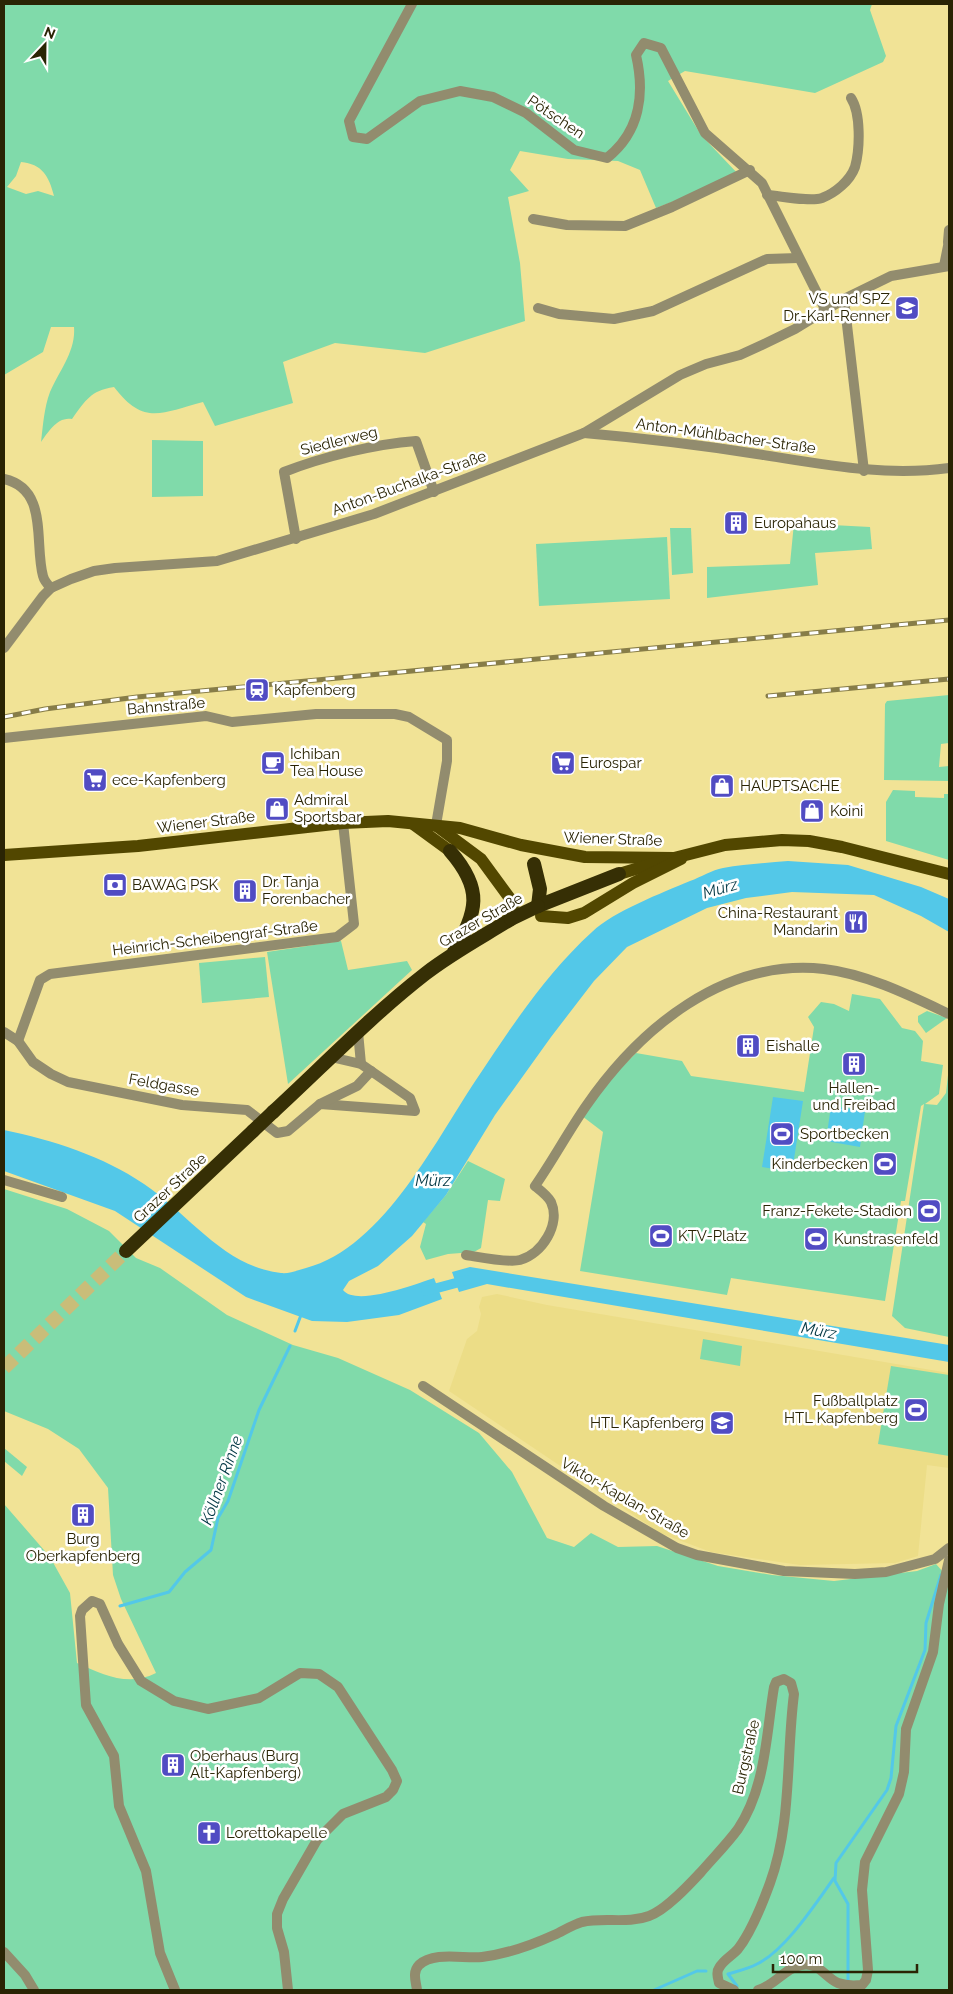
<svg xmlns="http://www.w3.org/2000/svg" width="953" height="1994" font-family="Raleway,sans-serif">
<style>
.built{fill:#ecdd87}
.green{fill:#80daaa;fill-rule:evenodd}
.water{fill:#53c8e8}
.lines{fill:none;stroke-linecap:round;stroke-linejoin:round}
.stream{stroke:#53c8e8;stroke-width:3}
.canal{stroke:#53c8e8;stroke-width:10}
.highway-tunnel{stroke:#c9bd79;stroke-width:14;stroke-dasharray:14 7;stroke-linecap:butt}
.minor{stroke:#928c6e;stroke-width:10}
.major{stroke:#524700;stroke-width:12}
.highway{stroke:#362f05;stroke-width:14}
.rail-casing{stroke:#877d48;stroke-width:5}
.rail{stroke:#fff;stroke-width:3;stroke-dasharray:9;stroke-linecap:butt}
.highway-bridge{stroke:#362f05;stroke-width:14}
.labels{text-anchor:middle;stroke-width:5;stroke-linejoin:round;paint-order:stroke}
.street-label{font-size:15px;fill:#2a2404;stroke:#fff}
.poi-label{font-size:15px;fill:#2a2404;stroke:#fff;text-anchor:start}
.water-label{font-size:16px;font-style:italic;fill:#003643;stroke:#fff}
</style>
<rect width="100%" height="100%" fill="#f1e396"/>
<path class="built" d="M497 1294 547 1305 949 1373V1468L927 1465 918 1556 895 1563 800 1565 711 1552 660 1533 449 1391 467 1339 477 1331 481 1314 479 1307 482 1297Z"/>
<g class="green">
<path d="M4 4H872L870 10 886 56 883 62 815 93 685 71 668 81 701 135 740 176 656 208 640 170 618 161 568 159 520 151 510 170 529 191 508 197 520 263 525 321 425 353 335 343 283 362 293 403 215 426 203 402C161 413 144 426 114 387 90 391 86 400 72 419 58 416 48 432 41 442 43 426 44 408 50 392 59 371 76 351 74 327H51L43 352 4 375ZM21 162C42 164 49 176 54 196L38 191 26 194 7 187 16 176Z"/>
<path d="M152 440 203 441V496L152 497Z"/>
<path d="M794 523 870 527 872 549 815 553 818 585 707 598V567L790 564Z"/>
<path d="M670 528H691L693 573 672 575Z"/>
<path d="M667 537 670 599 539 606 536 544Z"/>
<path d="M949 695V743L941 744 939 767 949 766V781L884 780 885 704 887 701Z"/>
<path d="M893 790 915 791V797L944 798V794H949V860L886 841V802Z"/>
<path d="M341 941 348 970 407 961 412 970 288 1084 267 952Z"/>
<path d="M265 957 269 997 202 1003 199 963Z"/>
<path d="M852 994 880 999 902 1028 915 1031 923 1041 921 1061 943 1065 939 1094 925 1104 937 1105 946 1093 949 1066V1337L905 1328 892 1316 924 1104 921 1106 905 1201H901L885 1301 731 1278 727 1295 580 1271 603 1132 582 1116 616 1073 636 1053 682 1061 691 1076 804 1092 814 1027 808 1017 821 1002 834 1004 849 1011Z"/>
<path d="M927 1011 947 1018 926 1033 918 1022V1016Z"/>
<path d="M468 1161 505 1179 500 1201 488 1200 481 1248 474 1252 448 1254 426 1260 420 1247 426 1224 423 1222 446 1195Z"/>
<path d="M4 1189 67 1209 109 1231 136 1258 160 1268 227 1315 293 1345 338 1358 410 1390 479 1433 512 1472 547 1538 574 1547 591 1533 618 1547 657 1546 718 1566 772 1575 834 1581 917 1571 936 1564 943 1572 940 1580 949 1583V1990H4V1504L50 1557 70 1593 77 1663C104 1675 128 1687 156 1673L121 1599 113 1575 108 1488 79 1449 48 1429 4 1411Z"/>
<path d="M703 1339 742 1346 740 1366 700 1359Z"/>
<path d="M891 1366 949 1375V1456L878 1444Z"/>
<path d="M4 1448 27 1467 22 1476 4 1461Z"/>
</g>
<g class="water">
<path d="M788 861 848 865 921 887 949 899V932L921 916 874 895 792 892 746 898 707 908 627 947 594 981 551 1037 495 1115 446 1195 412 1236 378 1266 349 1281 343 1290C356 1307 416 1284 434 1278L442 1299 399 1315 347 1322 312 1321 246 1297 115 1211 4 1171V1130C52 1140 103 1156 144 1184 189 1214 224 1267 281 1273 289 1274 298 1270 306 1268 384 1248 437 1137 480 1074 513 1024 548 972 592 932 614 911 662 893 690 881 701 877 712 870 723 868 744 864 767 863 788 861Z"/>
<path d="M773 1097 803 1101 792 1172 762 1167Z"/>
<path d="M831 1106 865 1111 860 1147 826 1141Z"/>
<path d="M470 1267 949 1345V1362L487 1284 459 1292 452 1272Z"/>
</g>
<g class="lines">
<g class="stream">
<path d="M295 1331 301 1315"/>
<path d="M120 1606 169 1592 185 1572 211 1550 218 1518 228 1501 259 1410 290 1346"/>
<path d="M848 1981V1904L835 1881 836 1863 887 1790 891 1778 896 1726 925 1650 926 1623 941 1575"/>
<path d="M737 1986 728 1974C738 1971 748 1969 757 1964 785 1951 816 1903 834 1878"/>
<path d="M654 1990 697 1971H706"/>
</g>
<path class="canal" d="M426 1291 467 1280"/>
<path class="highway-tunnel" d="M4 1368 126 1251"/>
<g class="minor">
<path d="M412 4 349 121 353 137 367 139 420 101 460 91 493 97 526 113 574 150 607 158C640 132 645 94 636 55L644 43 661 48 705 133 762 183 826 311"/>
<path d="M767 195C781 196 810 202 822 198 835 193 850 181 855 167 860 149 861 113 851 98"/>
<path d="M533 219 567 225 625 226 672 207 750 170"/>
<path d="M948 242 949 230"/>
<path d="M944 266 949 241"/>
<path d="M844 299 864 471"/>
<path d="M538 308 559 314 614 319 653 311 767 259 798 258"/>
<path d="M584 433C642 438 700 445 757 454 822 464 884 477 949 468"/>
<path d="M4 479C49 489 34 543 43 576 44 580 48 585 51 588"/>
<path d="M296 539 284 472C322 457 375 444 416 441L434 492"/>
<path d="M4 648 43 596 51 588 71 579 94 571 115 568 217 561 374 514 584 433 680 375 706 364 740 355 764 344 795 329 844 299 891 276 949 266"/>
<path d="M4 738 206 716 232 722 316 714H395L409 717 447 740V761L436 825"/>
<path d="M4 1032 18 1041 33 1062 51 1074 68 1082 182 1105 247 1110 277 1133 288 1131 320 1104 415 1111 410 1098 361 1064 331 1057"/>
<path d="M358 1032 361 1064"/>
<path d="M18 1041 40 980 50 974 337 937 354 924 343 823"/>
<path d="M320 1104 357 1086 371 1071"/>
<path d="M4 1180 62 1197"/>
<path d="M466 1255C479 1257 508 1263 520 1260 542 1254 561 1224 551 1202 548 1196 540 1190 535 1186 553 1160 568 1132 586 1106 640 1028 724 958 824 969 867 974 911 996 949 1014"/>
<path d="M423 1386 604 1506 677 1548 697 1555 784 1571 855 1574 886 1572 935 1559 949 1548"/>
<path d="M4 1952 25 1975 34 1990"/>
<path d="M175 1990 160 1953 146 1871 119 1806 114 1756 86 1705 80 1616 82 1610 92 1601 100 1604 118 1644 141 1681 174 1701 208 1709 259 1698 300 1673 319 1674 338 1687 392 1770 397 1781 393 1790 386 1797 343 1814 317 1840 283 1899 277 1914V1928L284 1952 288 1990"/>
<path d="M417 1990C416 1982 412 1972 419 1965 434 1951 464 1959 482 1957 506 1954 532 1945 554 1935 563 1931 572 1925 582 1922 604 1917 628 1924 649 1916 666 1910 689 1885 701 1872 713 1858 727 1844 738 1829 766 1787 766 1735 774 1687L776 1682 784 1679 791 1683 794 1694C786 1756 792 1823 770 1883 762 1905 752 1931 738 1949 733 1955 723 1960 719 1968 716 1972 718 1978 719 1983L734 1990"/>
<path d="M758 1990C774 1986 785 1968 801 1965 819 1961 825 1978 838 1983 846 1986 853 1986 862 1985L866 1980 868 1970 862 1890 865 1862 899 1794 904 1772 906 1729 933 1652 939 1604 949 1560"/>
</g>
<g class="major">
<path d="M413 824 450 851"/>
<path d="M438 827 481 859 514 904"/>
<path d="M4 855 138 846 343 823 388 821 460 828 521 845 585 857 674 858 725 845 782 840 809 841 842 847 949 874"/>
<path d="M619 874 662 861"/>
<path d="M541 916 568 918 584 913 633 883 681 859"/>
</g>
<g class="highway">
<path d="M450 851C484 890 477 911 454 952"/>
<path d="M534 864 540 889 538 906"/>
<path d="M538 906 619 874"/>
<path d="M273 1112C323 1066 371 1016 425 974 452 953 482 937 511 919"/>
<path d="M126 1251 253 1131"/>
</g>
<defs>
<g id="rail">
<path d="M768 696 949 679"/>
<path d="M4 717 45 709 137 697 949 620"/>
</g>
</defs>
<use href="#rail" class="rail-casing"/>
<use href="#rail" class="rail"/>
<g class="highway-bridge">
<path d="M511 919 538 906"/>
<path d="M253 1131 273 1112"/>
</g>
</g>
<defs>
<symbol id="school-square" viewBox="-11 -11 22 22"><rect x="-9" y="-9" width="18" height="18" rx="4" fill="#514cc3" stroke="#fff"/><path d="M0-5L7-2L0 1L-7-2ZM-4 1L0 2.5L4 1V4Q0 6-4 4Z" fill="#fff"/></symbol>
<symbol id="building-square" viewBox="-11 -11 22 22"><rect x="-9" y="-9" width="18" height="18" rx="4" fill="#514cc3" stroke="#fff"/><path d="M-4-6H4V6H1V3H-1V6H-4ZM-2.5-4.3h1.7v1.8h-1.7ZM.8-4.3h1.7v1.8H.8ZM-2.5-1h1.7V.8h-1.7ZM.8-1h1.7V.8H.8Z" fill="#fff"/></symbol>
<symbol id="station-square" viewBox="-11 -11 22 22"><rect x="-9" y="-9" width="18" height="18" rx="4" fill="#514cc3" stroke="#fff"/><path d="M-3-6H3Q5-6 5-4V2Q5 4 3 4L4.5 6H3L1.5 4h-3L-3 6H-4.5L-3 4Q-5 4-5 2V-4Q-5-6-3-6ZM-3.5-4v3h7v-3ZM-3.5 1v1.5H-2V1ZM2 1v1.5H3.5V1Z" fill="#fff"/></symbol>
<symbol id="cafe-square" viewBox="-11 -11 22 22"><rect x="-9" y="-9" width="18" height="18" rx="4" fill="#514cc3" stroke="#fff"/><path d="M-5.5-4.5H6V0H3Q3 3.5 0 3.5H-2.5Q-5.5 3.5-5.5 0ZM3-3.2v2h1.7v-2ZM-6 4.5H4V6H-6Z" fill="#fff"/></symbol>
<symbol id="supermarket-square" viewBox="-11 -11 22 22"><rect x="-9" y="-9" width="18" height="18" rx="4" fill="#514cc3" stroke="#fff"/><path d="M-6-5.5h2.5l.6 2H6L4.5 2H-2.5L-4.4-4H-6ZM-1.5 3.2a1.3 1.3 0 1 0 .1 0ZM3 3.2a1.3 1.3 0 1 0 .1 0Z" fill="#fff"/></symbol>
<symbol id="shop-square" viewBox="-11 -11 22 22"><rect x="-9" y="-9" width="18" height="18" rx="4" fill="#514cc3" stroke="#fff"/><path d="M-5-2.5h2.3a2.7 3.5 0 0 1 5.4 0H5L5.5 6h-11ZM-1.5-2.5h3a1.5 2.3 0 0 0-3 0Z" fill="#fff"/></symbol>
<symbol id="bank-square" viewBox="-11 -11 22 22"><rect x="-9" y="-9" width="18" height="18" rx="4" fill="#514cc3" stroke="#fff"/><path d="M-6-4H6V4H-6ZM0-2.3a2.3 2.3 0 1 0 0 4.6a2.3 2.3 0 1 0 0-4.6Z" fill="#fff"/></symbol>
<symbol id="restaurant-square" viewBox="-11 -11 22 22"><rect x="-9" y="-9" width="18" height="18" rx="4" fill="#514cc3" stroke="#fff"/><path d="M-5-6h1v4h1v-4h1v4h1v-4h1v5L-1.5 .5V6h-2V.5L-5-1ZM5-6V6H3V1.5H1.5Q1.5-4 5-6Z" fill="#fff"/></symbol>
<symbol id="stadium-square" viewBox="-11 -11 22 22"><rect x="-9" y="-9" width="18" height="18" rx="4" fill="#514cc3" stroke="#fff"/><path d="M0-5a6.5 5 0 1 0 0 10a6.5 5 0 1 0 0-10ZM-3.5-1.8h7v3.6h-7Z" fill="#fff"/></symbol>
<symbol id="church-square" viewBox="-11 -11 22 22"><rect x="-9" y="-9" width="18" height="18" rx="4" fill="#514cc3" stroke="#fff"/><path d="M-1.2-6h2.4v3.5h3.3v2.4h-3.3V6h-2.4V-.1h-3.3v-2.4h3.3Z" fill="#fff"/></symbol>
</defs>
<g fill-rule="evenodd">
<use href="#school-square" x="893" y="294" width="28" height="28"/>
<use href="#building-square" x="722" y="509" width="28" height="28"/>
<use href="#station-square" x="243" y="676" width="28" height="28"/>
<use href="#cafe-square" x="259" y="749" width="28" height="28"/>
<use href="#supermarket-square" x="549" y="749" width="28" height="28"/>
<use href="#supermarket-square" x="81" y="766" width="28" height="28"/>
<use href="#shop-square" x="708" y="772" width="28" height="28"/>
<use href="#shop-square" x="263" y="795" width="28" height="28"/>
<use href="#shop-square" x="798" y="797" width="28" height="28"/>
<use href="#bank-square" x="101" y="871" width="28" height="28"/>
<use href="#building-square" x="231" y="877" width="28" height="28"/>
<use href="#restaurant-square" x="842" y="908" width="28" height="28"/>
<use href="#building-square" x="734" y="1032" width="28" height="28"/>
<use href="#building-square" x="840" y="1050" width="28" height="28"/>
<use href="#stadium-square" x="768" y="1120" width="28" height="28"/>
<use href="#stadium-square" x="871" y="1150" width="28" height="28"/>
<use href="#stadium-square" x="915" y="1197" width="28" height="28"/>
<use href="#stadium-square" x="647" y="1222" width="28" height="28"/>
<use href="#stadium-square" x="802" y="1225" width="28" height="28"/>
<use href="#stadium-square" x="902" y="1396" width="28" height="28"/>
<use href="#school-square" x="708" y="1409" width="28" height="28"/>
<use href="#building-square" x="69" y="1501" width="28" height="28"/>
<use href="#building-square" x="159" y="1751" width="28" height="28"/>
<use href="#church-square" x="195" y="1819" width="28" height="28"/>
</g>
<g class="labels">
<g class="street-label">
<text transform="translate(556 117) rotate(34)" y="5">Pötschen</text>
<text transform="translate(726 436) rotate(8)" y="5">Anton-Mühlbacher-Straße</text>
<text transform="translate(339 441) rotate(-14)" y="5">Siedlerweg</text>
<text transform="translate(409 483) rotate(-20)" y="5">Anton-Buchalka-Straße</text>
<text transform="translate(166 706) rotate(-5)" y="5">Bahnstraße</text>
<text transform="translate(206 822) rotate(-7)" y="5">Wiener Straße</text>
<text transform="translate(613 839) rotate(2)" y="5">Wiener Straße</text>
<text transform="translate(481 920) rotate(-30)" y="5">Grazer Straße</text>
<text transform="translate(215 938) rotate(-7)" y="5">Heinrich-Scheibengraf-Straße</text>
<text transform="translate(164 1085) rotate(10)" y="5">Feldgasse</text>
<text transform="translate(170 1188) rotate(-43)" y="5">Grazer Straße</text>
<text transform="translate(625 1498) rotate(30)" y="5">Viktor-Kaplan-Straße</text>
<text transform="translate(746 1757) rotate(-77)" y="5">Burgstraße</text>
</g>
<g class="poi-label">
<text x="890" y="304" text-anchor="end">VS und SPZ<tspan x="890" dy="17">Dr.-Karl-Renner</tspan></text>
<text x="754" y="528">Europahaus</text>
<text x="274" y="695">Kapfenberg</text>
<text x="290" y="759">Ichiban<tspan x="290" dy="17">Tea House</tspan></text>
<text x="580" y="768">Eurospar</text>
<text x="112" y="785">ece-Kapfenberg</text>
<text x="740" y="791">HAUPTSACHE</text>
<text x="294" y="805">Admiral<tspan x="294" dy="17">Sportsbar</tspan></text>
<text x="830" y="816">Koini</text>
<text x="262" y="887">Dr. Tanja<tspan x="262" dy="17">Forenbacher</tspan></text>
<text x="132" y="890">BAWAG PSK</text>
<text x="838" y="918" text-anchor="end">China-Restaurant<tspan x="838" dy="17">Mandarin</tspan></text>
<text x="766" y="1051">Eishalle</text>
<text x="854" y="1093" text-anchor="middle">Hallen-<tspan x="854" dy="17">und Freibad</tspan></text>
<text x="800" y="1139">Sportbecken</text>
<text x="868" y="1169" text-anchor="end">Kinderbecken</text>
<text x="912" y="1216" text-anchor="end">Franz-Fekete-Stadion</text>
<text x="678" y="1241">KTV-Platz</text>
<text x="834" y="1244">Kunstrasenfeld</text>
<text x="898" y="1406" text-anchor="end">Fußballplatz<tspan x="898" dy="17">HTL Kapfenberg</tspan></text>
<text x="704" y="1428" text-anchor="end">HTL Kapfenberg</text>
<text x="83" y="1544" text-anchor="middle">Burg<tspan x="83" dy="17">Oberkapfenberg</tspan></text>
<text x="190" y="1761">Oberhaus (Burg<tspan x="190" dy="17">Alt-Kapfenberg)</tspan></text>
<text x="226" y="1838">Lorettokapelle</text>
</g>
<g class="water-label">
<text transform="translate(720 888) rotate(-16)" y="6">Mürz</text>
<text x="433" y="1186">Mürz</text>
<text transform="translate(819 1330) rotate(10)" y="6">Mürz</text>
<text transform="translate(221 1480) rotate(-70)" y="6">Köllner Rinne</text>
</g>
</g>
<rect width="953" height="1994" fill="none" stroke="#2a2404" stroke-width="10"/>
<g transform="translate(45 45) rotate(22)" stroke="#ffffff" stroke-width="4" paint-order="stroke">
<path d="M0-4L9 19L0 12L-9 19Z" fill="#2a2404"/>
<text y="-8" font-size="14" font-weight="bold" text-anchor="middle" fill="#2a2404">N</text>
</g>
<path d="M773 1964v8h144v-8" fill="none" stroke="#2a2404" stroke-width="2.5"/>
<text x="780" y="1964" font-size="15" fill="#2a2404" stroke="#ffffff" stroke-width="4" paint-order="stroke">100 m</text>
</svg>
